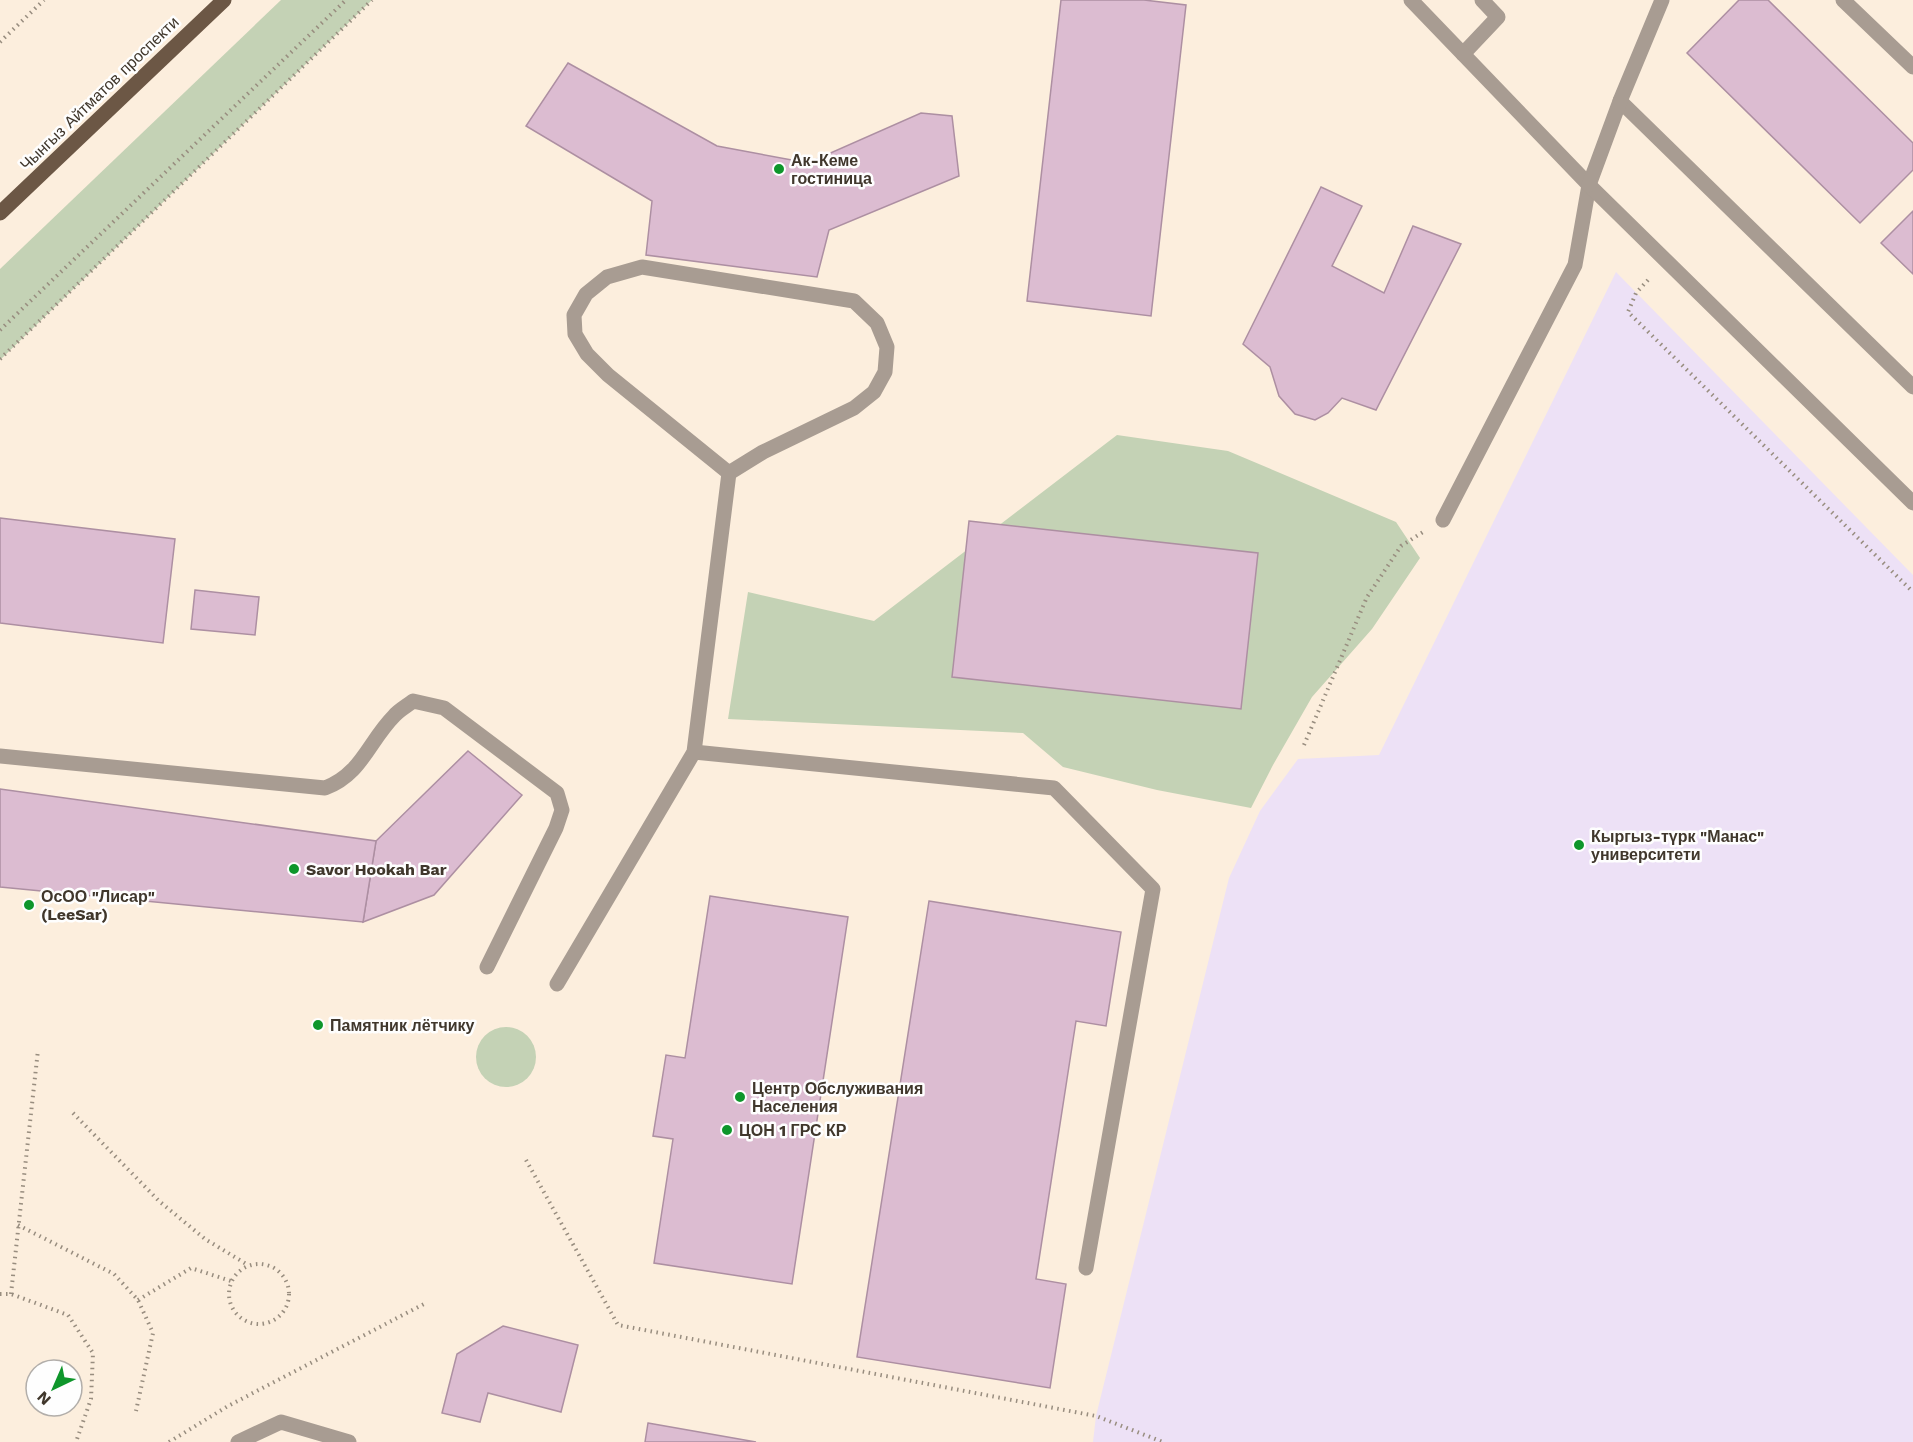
<svg xmlns="http://www.w3.org/2000/svg" width="1913" height="1442" font-family="'Work Sans',sans-serif">
<style>
.education{fill:#ede1f6}
.green{fill:#c4d2b5}
.building{fill:#dcbcd1;stroke:#ad8fa2;stroke-width:1.5}
.lines{fill:none;stroke-linecap:round;stroke-linejoin:round}
.path{stroke:#988d7f;stroke-width:4;stroke-dasharray:1.5 4.5;stroke-linecap:butt}
.lane{stroke:#a89c92;stroke-width:15}
.street{stroke:#a89c92;stroke-width:15}
.primary{stroke:#6c5745;stroke-width:15}
.poi-dot{fill:#0e962b;stroke:#fefefe;stroke-width:2}
.labels{text-anchor:middle;stroke-width:5;stroke-linejoin:round;paint-order:stroke}
.street-label{font-size:16px;fill:#40372c;stroke:#fefefe}
.poi-label{font-size:16px;font-weight:bold;fill:#40372c;stroke:#fefefe;text-anchor:start}
</style>
<rect width="100%" height="100%" fill="#fceedd"/>
<path class="education" d="M1616 272 1913 575V1442H1093L1096 1416 1229 878 1260 811 1298 759 1379 755Z"/>
<g class="green">
<path d="M281 0H372L0 360V269Z"/>
<path d="M1117 435 1228 451 1396 522 1420 558 1372 629 1312 697 1273 765 1251 808 1157 790 1063 767 1023 733 728 719 748 592 874 621Z"/>
<circle cx="506" cy="1057" r="30"/>
</g>
<g class="building">
<path d="M1061 0H1144L1186 5 1151 316 1027 301Z"/>
<path d="M1739 0H1768L1913 143V170L1860 223 1687 53Z"/>
<path d="M568 63 717 146 808 163 921 113 952 116 959 176 829 230 817 277 646 255 652 201 526 126Z"/>
<path d="M1321 187 1362 206 1332 266 1384 293 1413 226 1461 244 1376 410 1342 398 1328 413 1315 420 1295 414 1279 396 1270 367 1243 344Z"/>
<path d="M1913 211V274L1881 243Z"/>
<path d="M0 518 175 539 163 643 0 623Z"/>
<path d="M969 521 1258 553 1241 709 952 677Z"/>
<path d="M195 590 259 597 255 635 191 629Z"/>
<path d="M468 751 522 795 434 895 363 922 376 841Z"/>
<path d="M0 789 376 841 363 922 0 887Z"/>
<path d="M710 896 848 917 792 1284 654 1263 673 1139 653 1136 666 1055 685 1058Z"/>
<path d="M929 901 1121 932 1106 1026 1076 1021 1036 1279 1066 1284 1050 1388 857 1357Z"/>
<path d="M503 1326 578 1345 561 1412 488 1393 480 1422 442 1413 457 1354Z"/>
<path d="M648 1423 756 1442H645Z"/>
</g>
<g class="lines">
<g class="path">
<path d="M0 42 44 0"/>
<path d="M1648 280 1636 293 1628 312 1913 592"/>
<path d="M0 330 346 0"/>
<path d="M0 359 372 0"/>
<path d="M1304 745 1367 597 1401 546 1423 532"/>
<path d="M73 1113 159 1201 205 1239 248 1265"/>
<path d="M526 1160 618 1325 1096 1416 1163 1442"/>
<path d="M18 1225 114 1274 138 1300 153 1333 136 1411"/>
<circle cx="259" cy="1294" r="30"/>
<path d="M0 1294H11L68 1315 93 1353 91 1399 76 1442"/>
<path d="M11 1294 38 1050"/>
<path d="M138 1300 191 1268 231 1281"/>
<path d="M169 1442 228 1406 424 1304"/>
</g>
<g class="lane">
<path d="M1843 0 1913 67"/>
<path d="M1463 54 1498 17 1482 0"/>
<path d="M1620 101 1913 387"/>
<path d="M1443 520 1575 265 1589 185"/>
<path d="M694 752 1054 788 1153 889 1086 1268"/>
<path d="M0 756 325 788C361 775 369 741 394 716 399 710 407 706 413 701L444 708 557 793 562 810 556 828 487 967"/>
<path d="M557 984 694 752 729 473 763 452 854 408 874 392 885 372 887 347 877 323 854 301 642 267 607 277 586 294 574 315 575 334 587 354 608 375 729 473"/>
<path d="M238 1442 281 1422 349 1442"/>
</g>
<g class="street">
<path d="M1411 0 1589 185 1913 503"/>
<path d="M1589 185 1620 101 1662 0"/>
</g>
<path class="primary" d="M0 213 224 0"/>
</g>
<g class="poi-dot">
<circle cx="779" cy="169" r="6"/>
<circle cx="1579" cy="845" r="6"/>
<circle cx="294" cy="869" r="6"/>
<circle cx="29" cy="905" r="6"/>
<circle cx="318" cy="1025" r="6"/>
<circle cx="740" cy="1097" r="6"/>
<circle cx="727" cy="1130" r="6"/>
</g>
<g class="labels">
<g class="street-label">
<text transform="translate(99 93) rotate(-44)" y="6">Чынгыз Айтматов проспекти</text>
</g>
<g class="poi-label">
<text x="791" y="166">Ак-Кеме<tspan x="791" dy="18">гостиница</tspan></text>
<text x="1591" y="842">Кыргыз-түрк "Манас"<tspan x="1591" dy="18">университети</tspan></text>
<text x="306" y="875">Savor Hookah Bar</text>
<text x="41" y="902">ОсОО "Лисар"<tspan x="41" dy="18">(LeeSar)</tspan></text>
<text x="330" y="1031">Памятник лётчику</text>
<text x="752" y="1094">Центр Обслуживания<tspan x="752" dy="18">Населения</tspan></text>
<text x="739" y="1136">ЦОН 1 ГРС КР</text>
</g>
</g>
<g transform="translate(54 1388) rotate(224)"><circle r="28" fill="#fefefe" stroke="#b2aeaa" stroke-width="1.5"/>
<path d="M0-4.5L10 22L0 15L-10 22Z" fill="#0e962b"/>
<text y="-9" font-size="16" font-weight="bold" text-anchor="middle" fill="#40372c">N</text>
</g>
</svg>
